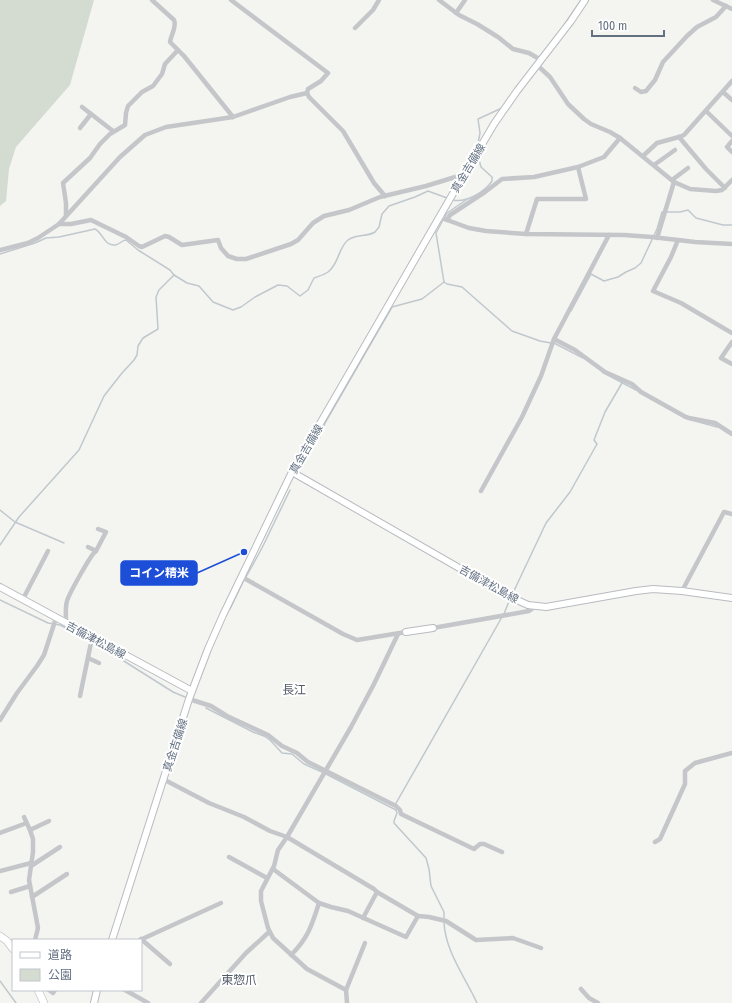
<svg xmlns="http://www.w3.org/2000/svg" width="732" height="1003" font-family="'Fira Sans Condensed','Noto Sans JP',sans-serif">
<style>
.green{fill:#d4dcd1}
.lines{fill:none;stroke-linecap:round;stroke-linejoin:round}
.stream{stroke:#c0c8ce;stroke-width:1.5}
.secondary-casing{stroke:#b8bbc0;stroke-width:8}
.trunk-casing{stroke:#b6b8bb;stroke-width:8}
.minor{stroke:#c4c6ca;stroke-width:4.5}
.secondary{stroke:#fff;stroke-width:6}
.trunk{stroke:#fff;stroke-width:7}
.labels{text-anchor:middle;stroke-width:4;stroke-linejoin:round;paint-order:stroke}
.street-label{font-size:11px;fill:#637082;stroke:#fff}
.neighbourhood-label{font-size:12px;fill:#515a67;stroke:#fff}
.leader{fill:none;stroke:#1d4ed8;stroke-width:1.5}
.callout-dot{fill:#1d4ed8;stroke:#fff;stroke-width:1.5}
.callout{fill:#1d4ed8;stroke:#1d4ed8;stroke-width:1.5}
.callout-label{font-size:12px;text-anchor:middle;font-weight:bold;fill:#fff}
</style>
<rect width="100%" height="100%" fill="#f4f5f0"/>
<path class="green" d="M0 0H94L70 85 16 147 9 169 6 201 0 206Z"/>
<g class="lines">
<g class="stream">
<path d="M564 25 581 0"/>
<path d="M477 148 480 133 478 119 502 108"/>
<path d="M453 200C466 203 485 192 492 181V177L481 167 478 156"/>
<path d="M445 217 447 213 466 200"/>
<path d="M443 220 436 233 444 282 447 284 462 287 512 331 540 341 551 343"/>
<path d="M0 254 35 243 46 238 59 237 95 229C103 233 104 246 115 245 119 245 122 240 126 240L138 250 170 270 174 275"/>
<path d="M571 311 591 274 604 281 618 277 626 272 635 268 641 263 657 229 662 212H680L688 210 696 218 723 225H732"/>
<path d="M554 343 583 358"/>
<path d="M602 372 636 390"/>
<path d="M684 418 717 427"/>
<path d="M302 464 310 449 320 437 325 423 392 307 422 299 444 282"/>
<path d="M0 510 15 522 64 543"/>
<path d="M0 545 19 517 79 450 104 396 122 373 134 360 137 355 138 346 143 338 158 329 156 297 159 290 174 275 187 283 199 286 213 302 233 310 241 307 255 297 278 285 287 286 300 296 308 290 314 278C319 276 324 275 328 272 339 264 338 248 348 240 356 234 367 237 375 232L379 227 382 214 389 206 415 197 428 191 447 198"/>
<path d="M246 577 262 548 290 490"/>
<path d="M512 595 546 523 570 492 597 444 594 440 605 412 622 383"/>
<path d="M0 600 48 623 60 625 89 639 173 692 185 697"/>
<path d="M230 609 244 580"/>
<path d="M504 614 509 601"/>
<path d="M206 708 253 732 264 736 270 740 282 753 292 754 304 764 322 772"/>
<path d="M326 774 396 810 397 813 394 821V823L426 858 429 869 431 886 444 912V918"/>
<path d="M395 805 502 617"/>
<path d="M444 922C445 951 465 977 477 1003"/>
<path d="M0 981 16 1003"/>
</g>
<defs>
<g id="secondary">
<path d="M292 472 508 596 528 605 546 607 636 591 653 589 682 591 732 598"/>
<path d="M0 587 192 691"/>
<path d="M406 632 433 628"/>
<path d="M112 940 189 699 208 649 223 615 292 472 451 197 494 124 517 91 571 21 585 0"/>
<path d="M94 1003 97 990"/>
</g>
<g id="trunk">
<path d="M0 936 7 941 13 949"/>
<path d="M38 990 44 1003"/>
</g>
</defs>
<use href="#secondary" class="secondary-casing"/>
<use href="#trunk" class="trunk-casing"/>
<g class="minor">
<path d="M152 0 174 20C177 28 171 34 170 42L184 56 233 117"/>
<path d="M439 0 459 15 477 24 498 37 513 49 529 53 541 60"/>
<path d="M713 0 732 9"/>
<path d="M456 13 465 0"/>
<path d="M355 28 373 10 379 0"/>
<path d="M537 65 550 77 568 104 584 119 591 124 610 132 620 138 674 182 690 189 716 191 722 190 732 180"/>
<path d="M635 88 641 92 646 91 655 80 663 62 687 36 697 27 716 17 726 6"/>
<path d="M723 92 732 100"/>
<path d="M307 93 309 97 343 131 374 183 385 196"/>
<path d="M82 107 113 131"/>
<path d="M706 111 732 136"/>
<path d="M80 128 91 114"/>
<path d="M679 137 706 169 725 188"/>
<path d="M732 141 727 147 732 152"/>
<path d="M643 156 657 143 679 137 684 135 732 81"/>
<path d="M654 165 675 150"/>
<path d="M672 180 688 168"/>
<path d="M66 216V203L63 183 90 158 100 144 110 134 125 125 126 113 128 106 142 92 153 86 162 74 165 64 178 50"/>
<path d="M439 217 469 228 486 231 526 234 624 235 652 237 695 242 732 244"/>
<path d="M447 220 450 215 485 192 502 179 534 177 578 167 604 157 620 138"/>
<path d="M59 224H71L91 220 126 237 139 246 142 247 165 236 169 237 182 245 218 240 221 248 228 256 237 259H246L291 244 298 240 313 223 324 216 349 210 380 197 426 186 465 174"/>
<path d="M526 234 537 199H586L578 167"/>
<path d="M657 238 674 182"/>
<path d="M678 240 671 257 653 291 681 303 732 333"/>
<path d="M0 250 28 243 38 238 59 224 120 157 145 135 166 127 233 117 290 97 307 93 308 89 321 81 328 73 231 0"/>
<path d="M554 339 575 350 605 372 632 384 641 392 684 416 689 418 715 423 732 434"/>
<path d="M732 342 721 358 732 364"/>
<path d="M481 491 522 417 541 376 554 339 609 235"/>
<path d="M88 547 96 551"/>
<path d="M242 577 343 634 357 640 406 632"/>
<path d="M682 591 724 512 732 514"/>
<path d="M23 599 48 551"/>
<path d="M66 623C66 616 65 608 67 601 69 594 91 554 96 551L106 532 98 529"/>
<path d="M433 628 529 611 536 606"/>
<path d="M88 658 99 663"/>
<path d="M80 696 92 638"/>
<path d="M189 699 211 706 227 716 268 735 282 746 297 753 308 762 396 806 400 810 401 814 474 849 480 844H484L502 852"/>
<path d="M0 720 17 693 37 666 44 655 56 618"/>
<path d="M163 779 209 803 244 817 270 831 287 837 374 889 377 892 363 918"/>
<path d="M24 817 30 830 33 839V852L29 880 38 928 35 940"/>
<path d="M30 830 49 821"/>
<path d="M0 833 24 824"/>
<path d="M655 842 660 839 685 784V771L695 763 732 753"/>
<path d="M229 857 267 878"/>
<path d="M31 866 60 847"/>
<path d="M273 869 319 903 331 907 348 911 406 937 418 916 429 917 446 921 476 940 513 938 541 948"/>
<path d="M0 871 31 863"/>
<path d="M11 892 30 886"/>
<path d="M377 892 418 916"/>
<path d="M32 897 67 874"/>
<path d="M141 939 170 964"/>
<path d="M140 940 221 903"/>
<path d="M291 955C308 938 312 925 319 903"/>
<path d="M581 989 589 998 598 1003"/>
<path d="M49 990 53 993 55 990"/>
<path d="M125 990 148 1003"/>
<path d="M346 990 365 943"/>
<path d="M201 1003 246 953 269 932"/>
<path d="M347 1003 346 990 307 969 273 938 268 928 261 901V891L274 866 278 850 287 837 351 727 374 684 398 634"/>
</g>
<use href="#secondary" class="secondary"/>
<use href="#trunk" class="trunk"/>
</g>
<g class="labels">
<g class="street-label">
<text transform="translate(468 168) rotate(-59)" y="4">真金吉備線</text>
<text transform="translate(306 449) rotate(-60)" y="4">真金吉備線</text>
<text transform="translate(489 584) rotate(29)" y="4">吉備津松島線</text>
<text transform="translate(96 640) rotate(28)" y="4">吉備津松島線</text>
<text transform="translate(175 745) rotate(-72)" y="4">真金吉備線</text>
</g>
<g class="neighbourhood-label">
<text x="294" y="694">長江</text>
<text x="239" y="984">東惣爪</text>
</g>
</g>
<path class="leader" d="M244 552L197 573"/>
<circle class="callout-dot" cx="244" cy="552" r="4"/>
<rect class="callout" x="121" y="561" width="76" height="24" rx="4"/>
<g class="callout-label">
<text x="159" y="577">コイン精米</text>
</g>
<rect x="12" y="939" width="130" height="52" fill="#ffffff" stroke="#c1c6cd"/>
<rect x="20" y="952" width="20" height="6" fill="#ffffff" stroke="#c1c6cd"/>
<text x="48" y="959" font-size="12" fill="#637082">道路</text>
<rect x="20" y="969" width="20" height="12" fill="#d4dcd1" stroke="#c1c6cd"/>
<text x="48" y="979" font-size="12" fill="#637082">公園</text>
<path d="M592 30v6h72v-6" fill="none" stroke="#637082" stroke-width="2"/>
<text x="598" y="30" font-size="12" fill="#637082" stroke="#ffffff" stroke-width="3" paint-order="stroke">100 m</text>
</svg>
